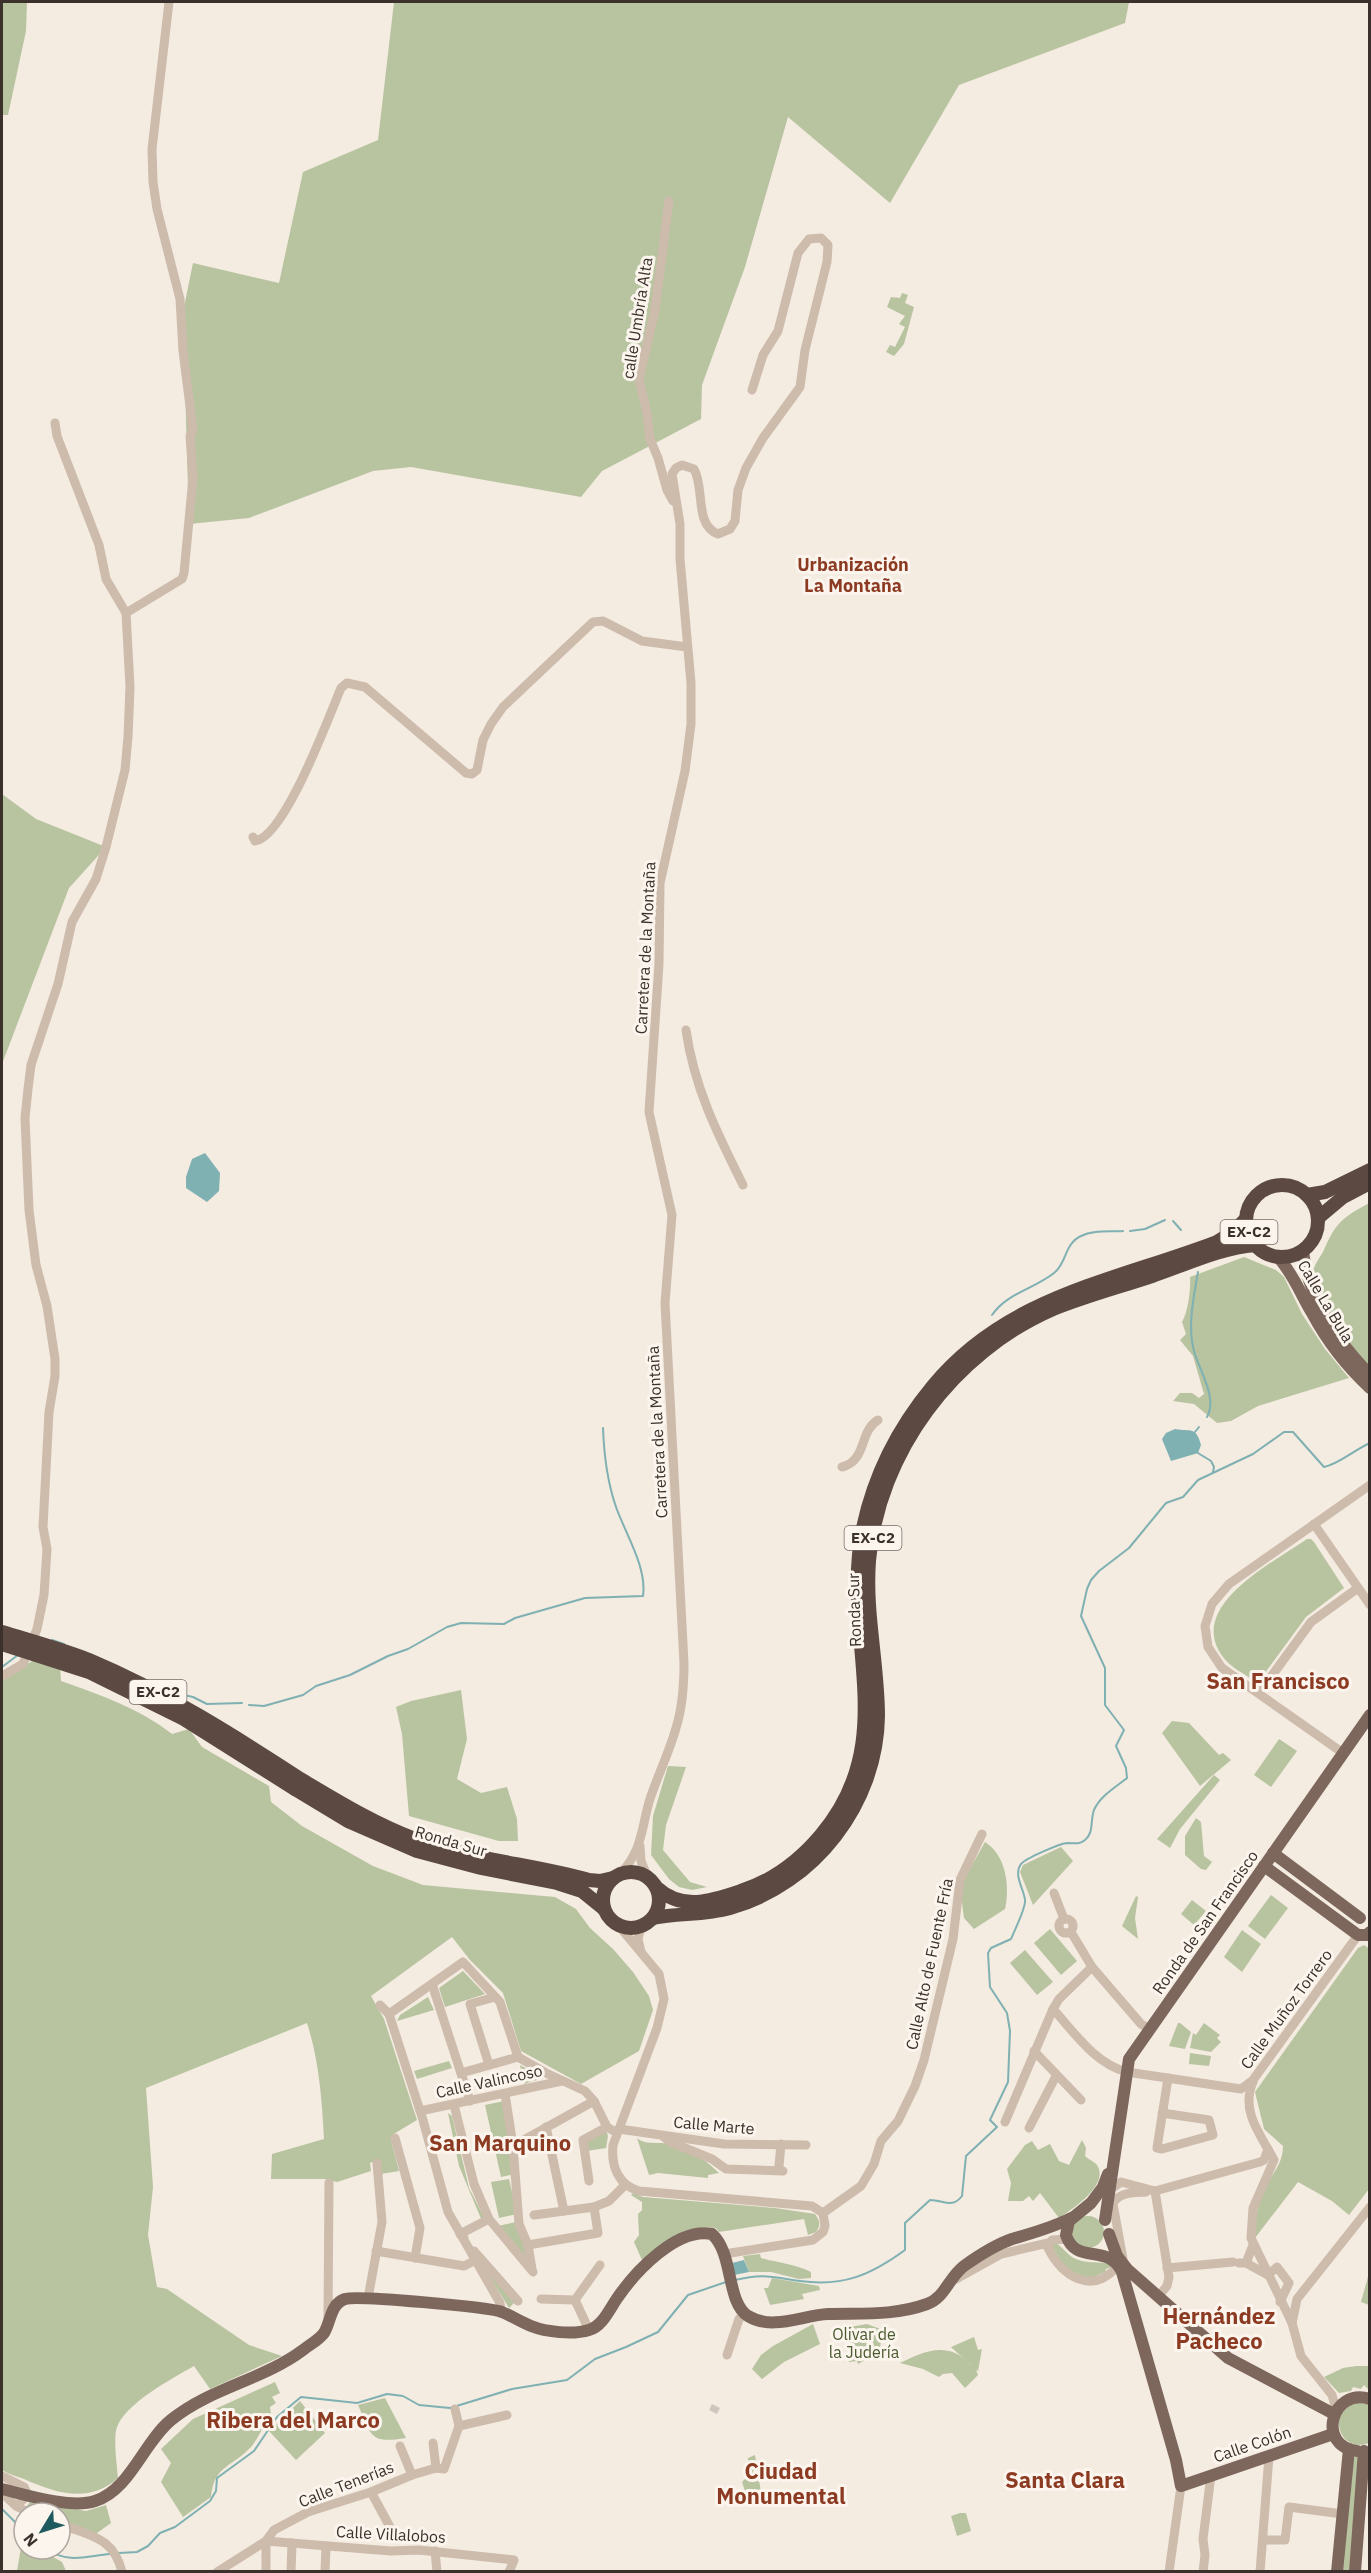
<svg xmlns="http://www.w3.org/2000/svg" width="1371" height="2573" font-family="'IBM Plex Sans',sans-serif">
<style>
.green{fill:#b8c4a0}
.water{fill:#7fb0b2}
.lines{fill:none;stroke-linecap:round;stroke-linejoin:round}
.stream{stroke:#7fb0b2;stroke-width:2}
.minor-tunnel{stroke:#cfc6bd;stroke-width:9;stroke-dasharray:9 4.5;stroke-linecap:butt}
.minor{stroke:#cdbbac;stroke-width:9}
.major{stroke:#7d675c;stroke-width:12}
.highway{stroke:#5c4a42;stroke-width:14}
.highway-bridge{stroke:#5c4a42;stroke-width:14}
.labels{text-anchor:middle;stroke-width:6;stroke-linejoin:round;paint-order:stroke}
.shield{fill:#fbf5ee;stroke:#756b66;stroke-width:1.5}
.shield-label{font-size:15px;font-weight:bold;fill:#3b302b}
.street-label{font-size:16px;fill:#3b302b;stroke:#fbf5ee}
.park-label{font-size:16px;fill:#4a5a2e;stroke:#fbf5ee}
.neighbourhood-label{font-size:18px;font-weight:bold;fill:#8c3b22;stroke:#fbf5ee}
.district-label{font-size:22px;font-weight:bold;fill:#8c3b22;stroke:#fbf5ee}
</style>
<rect width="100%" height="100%" fill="#f4ebe1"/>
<g class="green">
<path d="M2 2H27L26 31 8 115H2Z"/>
<path d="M394 2H1129L1125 23 959 85 890 203 788 117 745 267 702 385 701 419 602 471 581 497 411 467 373 471 249 518 189 524 183 312 193 263 279 283 303 172 378 140Z"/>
<path d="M902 293 908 295 905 303 914 307 904 344 894 356 886 352 890 345 895 347 905 327 899 324 905 316 887 307 891 297 900 298Z"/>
<path d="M2 794 36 819 106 847 69 888 2 1064Z"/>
<path d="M1369 1203V1368C1354 1349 1306 1293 1314 1268 1316 1262 1320 1257 1323 1252 1336 1222 1342 1218 1369 1203Z"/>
<path d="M1244 1257 1276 1270 1284 1277 1302 1314 1325 1349 1349 1378 1258 1406 1231 1421 1217 1423 1194 1404 1173 1401 1180 1393H1192L1199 1398 1204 1394 1193 1356 1180 1340 1186 1334 1182 1322C1188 1312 1191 1289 1190 1277Z"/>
<path d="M1307 1539H1311L1314 1542 1344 1588 1306 1617 1262 1677 1253 1680C1243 1673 1230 1667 1223 1657 1185 1606 1273 1563 1307 1539Z"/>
<path d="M32 1661H44L60 1666 61 1681C100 1695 139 1708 172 1734L189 1729 202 1747 269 1786 271 1802 302 1826 373 1866 423 1885 555 1897 576 1909 590 1928 613 1949 633 1972 649 1996 653 2010 639 2051 581 2084 521 2051 503 1993 470 1960 452 1937 371 1996 384 2019 417 2120 392 2135 391 2140 399 2171 381 2174 378 2160 370 2163 371 2171 337 2182 324 2179H271L272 2154 324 2139C322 2100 319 2060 307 2023L146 2088 153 2187 148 2235 157 2287 167 2289 249 2345 282 2356 210 2389 194 2366C173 2378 126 2403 117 2427 113 2437 117 2466 118 2478 89 2504 55 2493 24 2479 16 2476 8 2474 2 2470V1681Z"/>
<path d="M461 1690 467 1739 457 1779 481 1793 507 1787 517 1819 518 1841H499L409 1816 402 1734 396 1707 411 1701Z"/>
<path d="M1172 1721 1189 1723 1219 1755 1223 1753 1231 1760 1200 1786 1162 1733Z"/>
<path d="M1279 1739 1297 1751 1271 1787 1254 1775Z"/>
<path d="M668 1766 686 1767 666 1825 663 1850 690 1882 707 1887 692 1890 679 1887 669 1879 651 1855 653 1816Z"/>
<path d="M1214 1775 1220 1780 1180 1829 1170 1848 1157 1839Z"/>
<path d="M1196 1818 1201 1822 1204 1856 1212 1862 1206 1870 1201 1869 1185 1855V1836Z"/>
<path d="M985 1842C1006 1855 1010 1886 1005 1909L974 1929 964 1918 961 1895 963 1881Z"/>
<path d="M1061 1847 1073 1861 1033 1905 1020 1872 1023 1865Z"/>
<path d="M1271 1895 1288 1908 1265 1939 1248 1926Z"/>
<path d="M1136 1896 1138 1897 1135 1918 1138 1939 1122 1926Z"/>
<path d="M1192 1900 1206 1911 1194 1925 1181 1914Z"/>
<path d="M1050 1929 1077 1961 1061 1975 1034 1943Z"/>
<path d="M1242 1930 1261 1944 1242 1972 1224 1957Z"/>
<path d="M1364 1945 1370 1949 1369 2189 1349 2215 1332 2201 1298 2182 1255 2238C1255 2219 1257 2202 1266 2186 1274 2171 1283 2163 1283 2146L1264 2129 1255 2092 1358 1948Z"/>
<path d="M1025 1950 1053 1982 1037 1995 1010 1963Z"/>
<path d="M463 1971 485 1994 445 2007 439 1988Z"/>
<path d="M428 1997 434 2010 397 2021 400 2015Z"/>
<path d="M1178 2023H1180L1191 2032 1185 2049 1169 2046Z"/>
<path d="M1204 2023 1220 2035 1217 2038 1221 2042 1211 2052 1190 2048 1193 2033 1196 2035Z"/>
<path d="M1190 2053 1211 2056 1209 2066 1189 2064Z"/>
<path d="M449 2061 452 2068 417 2079 414 2071Z"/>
<path d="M520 2065 543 2078 524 2084Z"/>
<path d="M504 2101 514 2174 501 2177 485 2105Z"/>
<path d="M448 2113 452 2116 469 2188 485 2219 482 2221 459 2166Z"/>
<path d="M606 2130 608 2136 606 2148 587 2151 585 2142Z"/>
<path d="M637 2138C646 2146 659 2141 670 2144 687 2147 707 2161 719 2173L708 2175V2178L658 2173 649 2175Z"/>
<path d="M1082 2140 1086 2148 1085 2156C1088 2159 1095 2162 1097 2165 1110 2185 1072 2209 1059 2218L1040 2193 1033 2201 1029 2196 1023 2201H1008L1011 2183 1007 2169 1025 2145 1032 2141 1038 2150 1050 2144 1059 2161 1069 2165Z"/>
<path d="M509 2179 517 2214 499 2218 491 2182Z"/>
<path d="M633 2193 643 2197 775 2208 815 2214C820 2221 821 2225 816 2232L808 2235 804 2219 719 2232 716 2228C686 2223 664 2243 642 2260L634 2242 639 2235 638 2214 642 2210V2202L631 2195Z"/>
<circle cx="1088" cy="2232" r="16"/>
<path d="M516 2222 530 2266 498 2226Z"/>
<path d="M1056 2243C1064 2248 1068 2256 1076 2259 1087 2264 1099 2261 1111 2264V2267L1106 2269 1105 2272 1089 2279 1065 2268 1051 2245Z"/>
<path d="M760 2254 761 2258C779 2263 795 2264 811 2272V2278L799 2279 771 2272H749L743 2256Z"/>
<path d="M485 2269 516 2301 509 2308Z"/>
<path d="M1369 2273V2305L1361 2302Z"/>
<path d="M772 2278 819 2286 820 2290 802 2294 804 2299 770 2305 764 2288H768Z"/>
<path d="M813 2324 820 2344 784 2362 762 2379 752 2369 761 2355 773 2346Z"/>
<path d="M867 2324 883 2330 878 2359 865 2360 858 2364 857 2361 849 2362 847 2332 849 2331 850 2327Z"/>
<path d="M974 2337 978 2350 982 2349 978 2371 976 2370 978 2375 965 2388 952 2373 943 2374 939 2377 923 2369 900 2363C917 2355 936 2345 955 2353 961 2355 968 2363 973 2367L951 2347Z"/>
<path d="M1356 2366H1369V2390L1364 2385 1361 2389 1353 2387 1351 2391 1339 2393 1324 2377 1343 2368Z"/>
<path d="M275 2382 280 2393 272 2397 276 2403 270 2407 271 2414 261 2422 264 2426C259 2434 255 2444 248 2450 229 2468 214 2467 211 2497L183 2517 161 2482 171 2463 161 2449 193 2419Z"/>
<path d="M385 2398 406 2438C369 2444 372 2436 358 2405Z"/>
<path d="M300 2401 325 2433 296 2460 269 2431Z"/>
<path d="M1355 2402 1369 2404V2443C1349 2451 1334 2433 1340 2413Z"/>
<path d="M755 2455 761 2492 762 2496 759 2492 750 2493 745 2491 742 2482 750 2474 748 2458Z"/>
<path d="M1352 2457H1360L1353 2571 1341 2572Z"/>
<path d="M30 2502 86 2511 106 2505 111 2523 97 2533H92L60 2520V2513H41L26 2507Z"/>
<path d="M960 2513H966L971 2531 957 2536 951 2516Z"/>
<path d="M23 2536 24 2549H39L62 2562 66 2571H17Z"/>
</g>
<g class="water">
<path d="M205 1153 220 1173 219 1191 207 1202 186 1188V1177L192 1159Z"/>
<path d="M1175 1429C1191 1432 1196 1426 1201 1445L1198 1453 1171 1461 1162 1439 1166 1433Z"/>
<path d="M744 2260 749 2272 734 2275 732 2263Z"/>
</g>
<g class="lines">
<g class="stream">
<path d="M1173 1221 1181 1230"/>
<path d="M1130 1231 1145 1229 1165 1220"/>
<path d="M1198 1272C1194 1296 1187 1326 1194 1351 1199 1370 1218 1398 1207 1417"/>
<path d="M992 1315C1007 1293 1034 1289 1054 1273 1067 1263 1064 1244 1081 1236 1093 1230 1109 1232 1123 1231"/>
<path d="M1195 1432 1199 1427"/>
<path d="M1198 1453 1211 1461 1214 1467 1213 1472"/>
<path d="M52 1640 64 1644"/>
<path d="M2 1667 18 1655"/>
<path d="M170 1692 193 1697 207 1704 242 1703"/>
<path d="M249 1705 264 1706 303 1695 316 1686 350 1675 388 1656 408 1649 447 1627 461 1623 504 1624 515 1618 585 1598 643 1596C647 1567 626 1535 616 1507 607 1481 604 1456 603 1428"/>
<path d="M735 2280C763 2273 772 2277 800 2281 843 2287 871 2275 905 2250V2223L930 2200C944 2200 952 2209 962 2196L966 2156 997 2127 990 2120 1008 2082 1010 2031 1007 2013 990 1987 988 1953 991 1948 1011 1939C1015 1929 1026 1908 1025 1900 1024 1889 1013 1875 1021 1864 1026 1858 1059 1844 1067 1843 1074 1843 1079 1845 1085 1840 1094 1833 1090 1821 1094 1810 1100 1796 1116 1787 1127 1778L1126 1768 1116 1746 1124 1730 1105 1705V1668L1081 1616 1087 1589 1091 1580 1099 1571 1129 1548 1166 1503 1183 1497 1198 1480 1253 1454 1284 1432H1293L1324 1467C1339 1464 1354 1450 1370 1443"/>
<path d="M2 2509 24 2531"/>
<path d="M46 2549C69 2564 86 2556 110 2554"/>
<path d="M119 2553 137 2552 148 2546 160 2533 175 2527 210 2501 216 2491 217 2478 254 2451 277 2417 301 2397 357 2403 387 2394 403 2396 419 2405 450 2408 512 2389 567 2380 595 2359 626 2347 658 2332 688 2295 726 2282"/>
</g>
<path class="minor-tunnel" d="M713 2412 716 2406"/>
<g class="minor">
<path d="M669 201 655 310 639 379 647 413 650 439 658 458 667 490 673 501"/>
<path d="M126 613 182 579 184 573 193 478 190 436 193 430 183 351 180 299 157 209 153 182 152 149 169 2"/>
<path d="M253 837 255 841C285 837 329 716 341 688L347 683 365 687 466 773 472 774 477 770 483 740 491 724 503 707 593 622 603 621 642 641 687 647"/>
<path d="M686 1030C694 1087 717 1133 743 1185"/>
<path d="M842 1467C867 1461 859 1431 878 1420"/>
<path d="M1314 1524 1370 1605"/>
<path d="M2 1676 23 1664 37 1629 44 1595 47 1549 43 1527 49 1412 55 1376V1359L47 1306 36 1265 29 1210 25 1118 28 1089 31 1065 58 984 72 922 96 879 106 847 125 770 128 737 130 687 126 613 106 579 99 545 57 436 55 423"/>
<path d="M1254 1690 1268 1681 1311 1622 1358 1588"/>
<path d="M1343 1753 1222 1668 1208 1647 1205 1626 1212 1604 1229 1584 1370 1485"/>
<path d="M640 1846 641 1861 648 1878"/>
<path d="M620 1874C642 1851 641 1831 649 1802 657 1777 669 1753 676 1728 683 1706 684 1685 684 1663L665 1303 672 1215 649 1112 659 964 660 883 685 771 691 724V683L680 559V524L672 474 676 468 682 465 694 469C705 488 694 525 718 534L730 529 735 521 738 490 746 468 763 438 800 387 805 350 827 262 828 245 821 238 809 239 798 253 778 331 763 355 752 390"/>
<path d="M1054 1893 1064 1919"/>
<circle cx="1066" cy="1926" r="7"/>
<path d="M619 1926 659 1974 664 1999 657 2028 613 2145C611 2166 618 2185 639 2191L812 2206 823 2213 825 2226 823 2232 813 2240 724 2254"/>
<path d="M1071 1932 1092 1967 1141 2024 1150 2029"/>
<path d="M641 1952 638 1939 641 1927"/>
<path d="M432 1984 470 2101"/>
<path d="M380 2005 389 2014 423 2120 448 2212 500 2303 501 2311"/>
<path d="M1053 2009C1074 2032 1095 2064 1127 2072L1241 2089 1253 2080 1358 1935"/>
<path d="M389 2014 463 1962 500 2002 518 2057 546 2073 585 2091 594 2101 607 2127 617 2133"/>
<path d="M1034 2051 1081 2100"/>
<path d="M489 2065 470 2004 495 1997"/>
<path d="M461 2073 518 2057"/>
<path d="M1253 2082C1240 2111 1261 2135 1274 2160L1253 2208 1251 2238 1292 2323"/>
<path d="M505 2094 513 2146 519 2224 528 2245 532 2269"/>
<path d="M454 2105 474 2184 489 2219 533 2272"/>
<path d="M420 2111 562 2081"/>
<path d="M1162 2113 1209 2120 1213 2135 1162 2149 1157 2148 1168 2078"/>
<path d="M1005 2122 1053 2009 1059 1999 1092 1967"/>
<path d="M546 2127 564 2211"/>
<path d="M1029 2128 1056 2076"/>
<path d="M619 2129 724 2144 806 2145"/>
<path d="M664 2137 670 2142 712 2159 726 2169 783 2171"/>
<path d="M395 2138 420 2228 415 2258"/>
<path d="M513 2146 594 2101"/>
<path d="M779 2166 781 2144"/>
<path d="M589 2181 583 2140 607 2127"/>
<path d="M1111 2189 1121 2182 1155 2191 1260 2162 1264 2160 1268 2149"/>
<path d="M1155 2191 1169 2277 1167 2286 1158 2297"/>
<path d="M823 2213 861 2186 874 2164 881 2141 898 2121 915 2086 924 2060 953 1939 960 1880 982 1834"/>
<path d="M534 2215 594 2207 609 2201 625 2185"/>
<path d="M464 2238 460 2234 489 2219"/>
<path d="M1067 2239 1052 2240 1048 2248C1062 2276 1091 2295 1116 2268L1115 2262"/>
<path d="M528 2245 598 2233 594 2207"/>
<path d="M376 2251 464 2266 478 2259"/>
<path d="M474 2251 518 2301"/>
<path d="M1123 2259 1113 2204C1118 2192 1134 2193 1146 2192"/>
<path d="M1239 2263H1246L1253 2245"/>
<path d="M1246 2263 1268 2275"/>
<path d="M1167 2268 1233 2262"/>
<path d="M1268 2275 1277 2267 1289 2283 1280 2302"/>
<path d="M956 2279 1001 2254 1048 2243"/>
<path d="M368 2298 382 2222 377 2163"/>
<path d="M541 2299 575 2300"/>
<path d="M575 2300 600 2265"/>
<path d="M575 2300 589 2330"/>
<path d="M328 2318 329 2183"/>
<path d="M727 2355 739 2319 745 2314"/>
<path d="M1336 2409 1332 2395 1301 2356 1292 2323 1297 2299 1370 2207"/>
<path d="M459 2426 507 2415"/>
<path d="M433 2443 436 2468"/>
<path d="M400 2446 412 2475"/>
<path d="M2 2476 24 2487 28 2495 16 2506"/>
<path d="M371 2492 390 2527"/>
<path d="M2 2493 16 2506 30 2513"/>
<path d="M60 2524C90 2536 114 2537 122 2572"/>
<path d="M1263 2540H1285L1289 2507 1343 2514"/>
<path d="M266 2541 391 2551 419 2550 514 2560 509 2572"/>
<path d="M266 2541V2572"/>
<path d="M435 2551 437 2572"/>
<path d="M217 2572 266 2541 274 2530 308 2512 371 2492 412 2475 436 2468 444 2469 459 2426 455 2409"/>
<path d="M291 2572 292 2543"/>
<path d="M325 2572 326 2546"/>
<path d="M1169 2572 1181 2486"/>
<path d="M1203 2572 1205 2555 1203 2539 1211 2475"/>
<path d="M1260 2572 1269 2456"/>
</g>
<g class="major">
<path d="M1303 1251C1309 1302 1335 1338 1370 1375"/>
<path d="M1278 1257C1294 1275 1300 1293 1312 1313 1327 1341 1346 1366 1370 1388"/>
<path d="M1273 1853 1360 1918"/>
<path d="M1264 1866 1358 1935H1367L1370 1932"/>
<path d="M1108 2174 1103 2187 1091 2203 1069 2221 1066 2235C1076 2266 1108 2242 1122 2272L1176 2460 1181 2486 1333 2434"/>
<path d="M1105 2220 1129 2059 1370 1715"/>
<path d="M1109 2234 1117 2256 1127 2269 1228 2358 1334 2414"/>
<path d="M1357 2451C1316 2446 1331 2387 1370 2399"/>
<path d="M2 2489C26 2495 71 2509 95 2501 130 2490 143 2443 171 2420 210 2388 263 2380 303 2350 309 2345 319 2340 324 2333 331 2322 330 2304 345 2299 357 2295 488 2307 502 2312 512 2316 521 2322 531 2326 546 2332 573 2335 589 2330 603 2326 610 2308 618 2297 636 2271 677 2227 712 2234 734 2254 726 2302 748 2316 773 2331 803 2315 828 2314 862 2313 894 2316 927 2304 945 2298 949 2277 964 2266 978 2256 995 2245 1012 2239 1032 2233 1052 2228 1071 2218"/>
<path d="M1337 2572 1349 2449"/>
<path d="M1355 2572 1364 2451"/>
</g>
<g class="highway">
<circle cx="1282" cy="1221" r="36"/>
<path d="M1307 1195 1325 1192 1370 1170"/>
<path d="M1318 1218 1343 1197 1370 1183"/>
<path d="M302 1780C339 1802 375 1824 415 1839 471 1860 532 1864 589 1880L600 1881 613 1878"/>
<path d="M295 1789 348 1821 417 1851 481 1868 557 1883 582 1891 603 1908"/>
<circle cx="631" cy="1900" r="28"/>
<path d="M657 1888C682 1911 711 1901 741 1891 772 1881 800 1860 821 1835 903 1738 840 1638 863 1528 874 1476 899 1427 933 1386 1007 1296 1115 1281 1217 1242L1233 1232 1246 1219"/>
<path d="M653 1918C679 1913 705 1915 730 1908 815 1884 877 1803 878 1716 878 1664 865 1613 869 1561 878 1452 954 1352 1053 1309 1085 1296 1119 1287 1152 1276 1185 1265 1220 1248 1255 1245"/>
</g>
<g class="highway-bridge">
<path d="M2 1632C31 1641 61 1649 89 1660 165 1692 233 1735 302 1780"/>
<path d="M2 1644 89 1672 184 1719 295 1789"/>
</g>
</g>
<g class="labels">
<g class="shield">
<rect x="1220.5" y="1220" width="57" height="24" rx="4.5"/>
<rect x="844.5" y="1526" width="57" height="24" rx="4.5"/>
<rect x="129.5" y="1680" width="57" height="24" rx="4.5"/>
</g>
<g class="shield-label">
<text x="1249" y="1237">EX-C2</text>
<text x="873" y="1543">EX-C2</text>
<text x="158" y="1697">EX-C2</text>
</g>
<g class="street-label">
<text transform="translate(637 318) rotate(-81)" y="6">calle Umbría Alta</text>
<text transform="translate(645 948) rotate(-87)" y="6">Carretera de la Montaña</text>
<text transform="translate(1326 1301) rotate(59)" y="6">Calle La Bula</text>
<text transform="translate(657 1432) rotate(-93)" y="6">Carretera de la Montaña</text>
<text transform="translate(854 1610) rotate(-92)" y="6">Ronda Sur</text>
<text transform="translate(451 1841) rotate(16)" y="6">Ronda Sur</text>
<text transform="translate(1205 1922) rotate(-55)" y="6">Ronda de San Francisco</text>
<text transform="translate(929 1964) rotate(-78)" y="6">Calle Alto de Fuente Fría</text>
<text transform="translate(1286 2009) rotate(-54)" y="6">Calle Muñoz Torrero</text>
<text transform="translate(489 2081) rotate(-12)" y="6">Calle Valincoso</text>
<text transform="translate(714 2125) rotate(5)" y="6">Calle Marte</text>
<text transform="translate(1252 2444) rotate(-19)" y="6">Calle Colón</text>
<text transform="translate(346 2484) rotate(-21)" y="6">Calle Tenerías</text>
<text transform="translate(391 2534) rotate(3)" y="6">Calle Villalobos</text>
</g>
<g class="park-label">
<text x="864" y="2340">Olivar de<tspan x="864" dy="18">la Judería</tspan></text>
</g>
<g class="neighbourhood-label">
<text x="853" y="571">Urbanización<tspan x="853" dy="21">La Montaña</tspan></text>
</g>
<g class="district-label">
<text x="1278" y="1689">San Francisco</text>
<text x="500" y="2151">San Marquino</text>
<text x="1219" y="2324">Hernández<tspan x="1219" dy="25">Pacheco</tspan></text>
<text x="293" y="2428">Ribera del Marco</text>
<text x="781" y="2479">Ciudad<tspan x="781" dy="25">Monumental</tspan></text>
<text x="1065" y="2488">Santa Clara</text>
</g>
</g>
<rect width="1371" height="2573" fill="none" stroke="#3b302b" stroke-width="6"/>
<g transform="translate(42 2531) rotate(232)"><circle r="28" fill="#fbf5ee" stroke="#aea6a0" stroke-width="1.5"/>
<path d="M0-4.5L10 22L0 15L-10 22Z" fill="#1f5a5e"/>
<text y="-9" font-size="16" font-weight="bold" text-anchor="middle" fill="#3b302b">N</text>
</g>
</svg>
